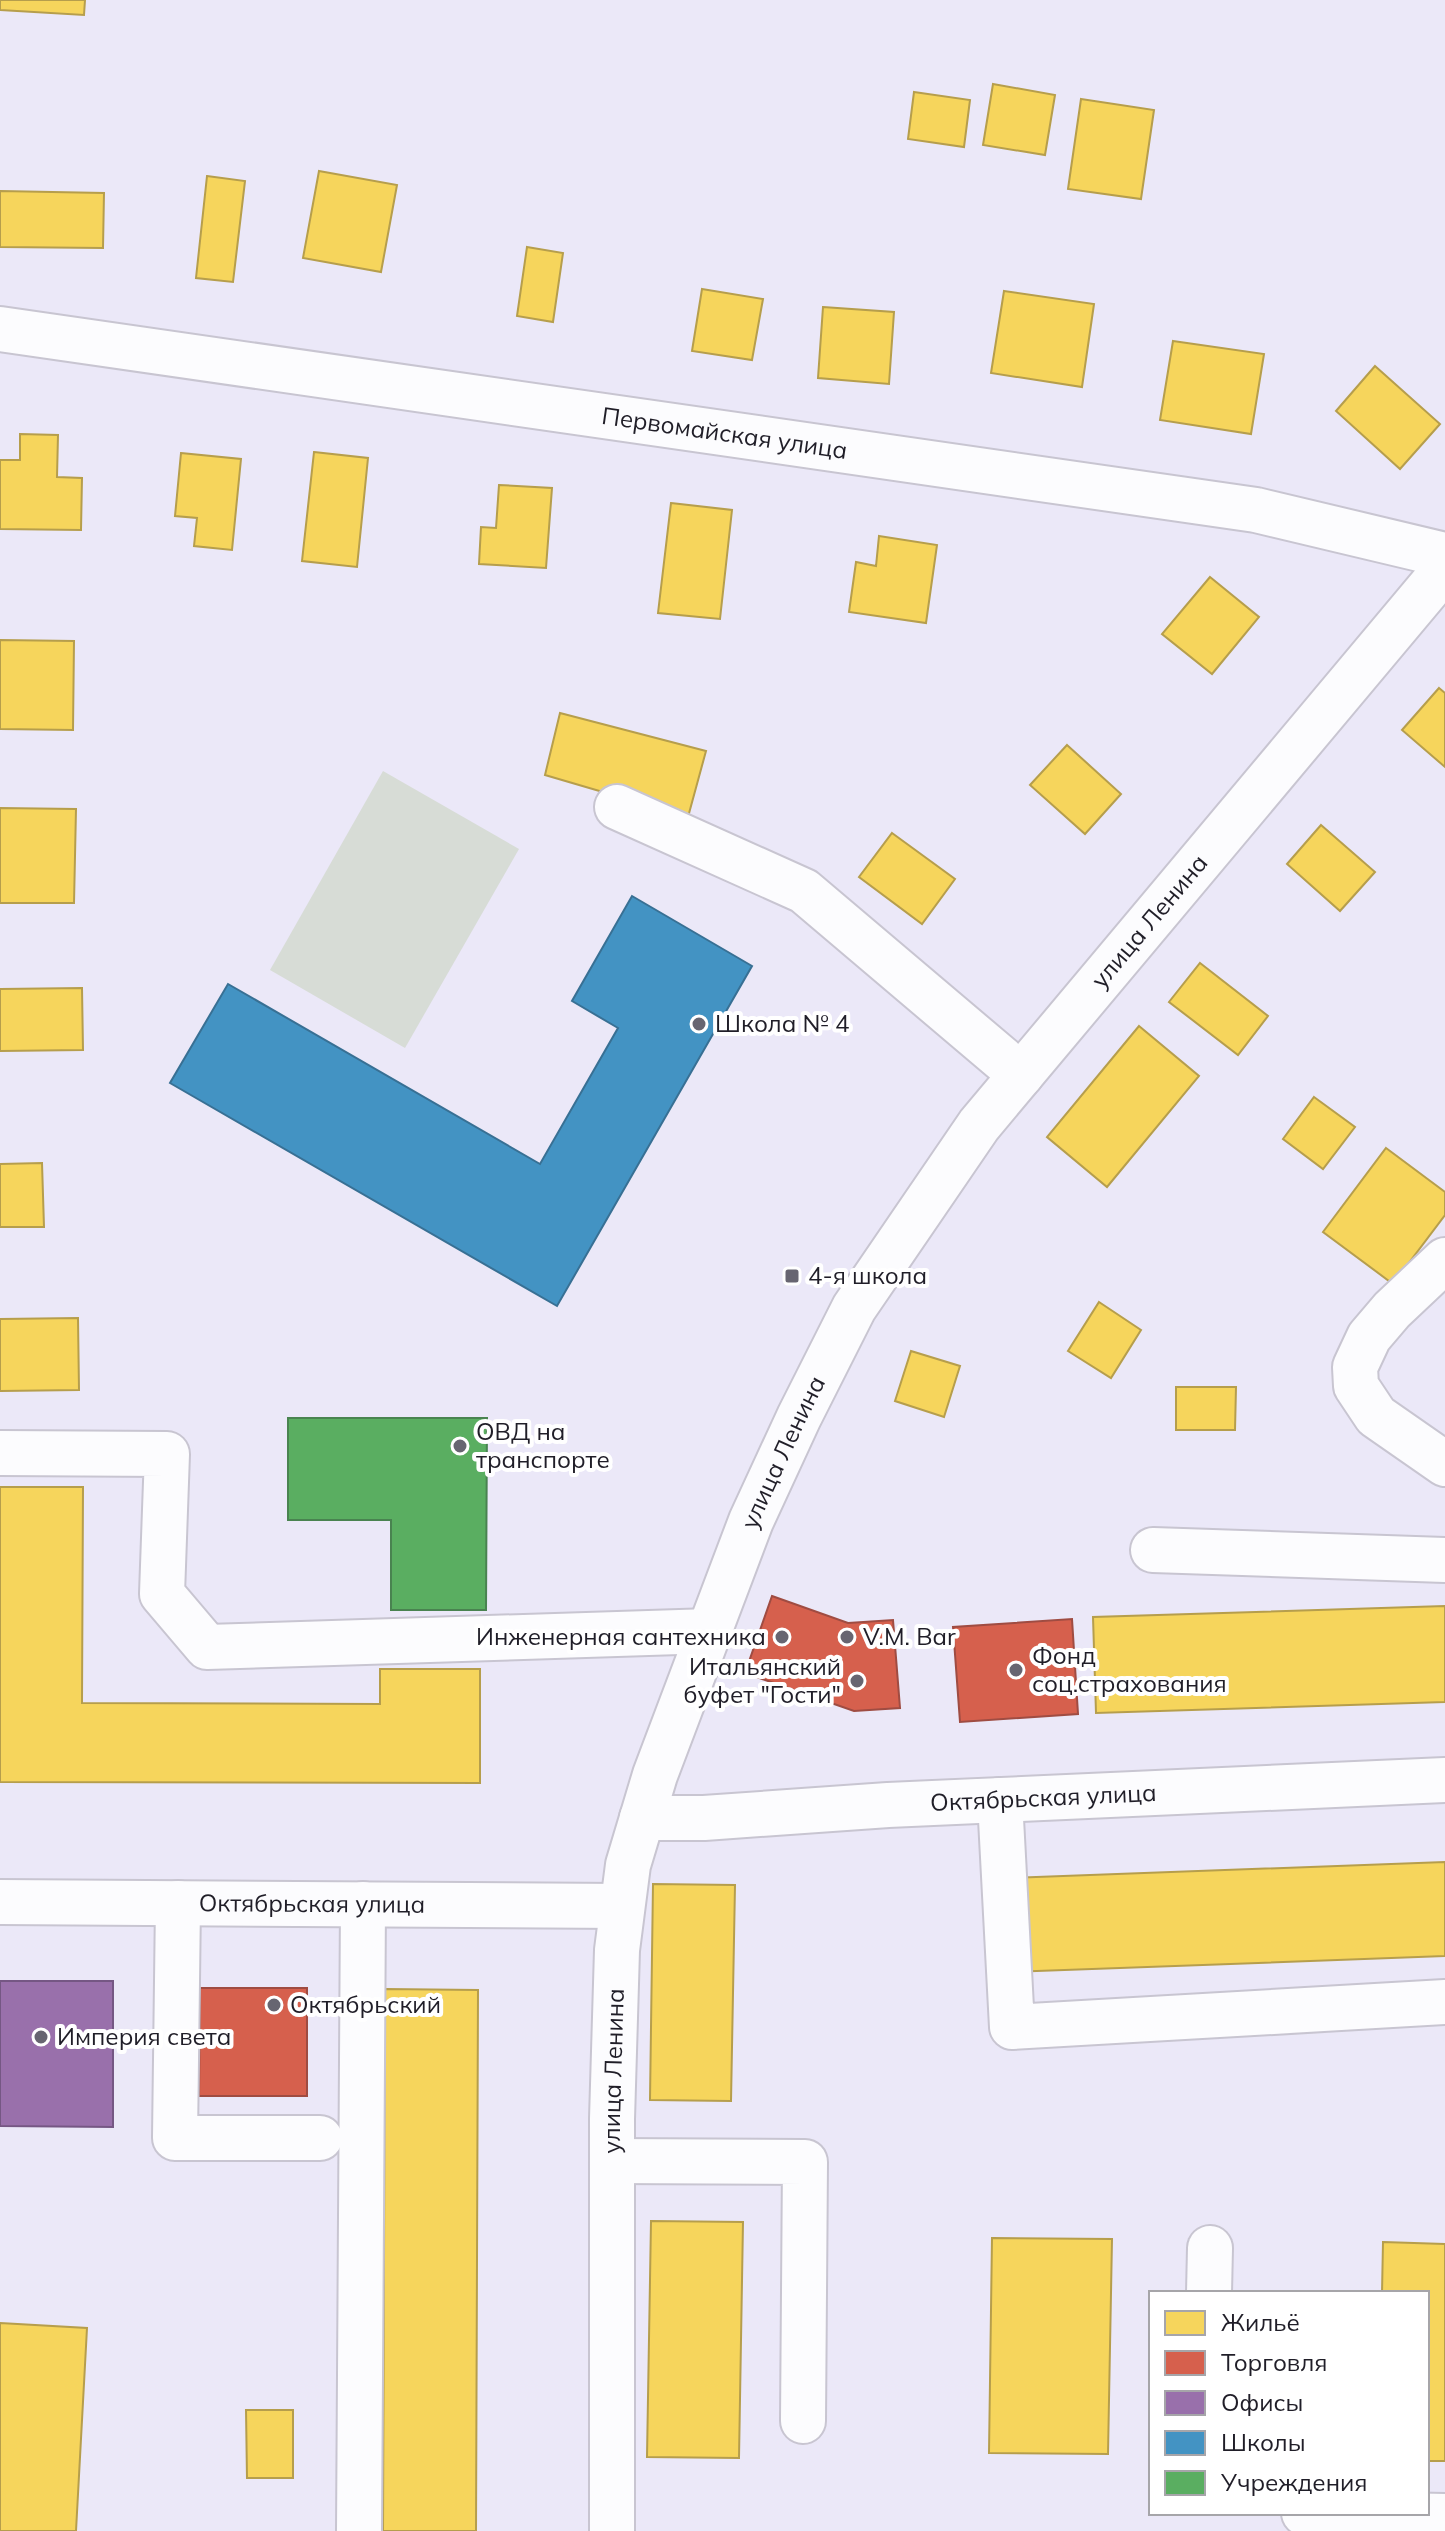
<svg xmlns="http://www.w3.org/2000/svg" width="1445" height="2531" font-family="Mulish,sans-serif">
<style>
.green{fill:#d7dcd6}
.homes{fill:#f6d55c;stroke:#b69e4c;stroke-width:2}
.shops{fill:#d6604d;stroke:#9f4c42;stroke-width:2}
.offices{fill:#9970ab;stroke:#755784;stroke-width:2}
.schools{fill:#4393c3;stroke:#387094;stroke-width:2}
.public{fill:#5aae61;stroke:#498350;stroke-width:2}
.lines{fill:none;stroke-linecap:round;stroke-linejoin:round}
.minor-casing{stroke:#c8c5d1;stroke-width:48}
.major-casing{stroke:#c8c5d1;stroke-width:48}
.minor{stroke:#fcfcfe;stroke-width:44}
.major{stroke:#fcfcfe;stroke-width:44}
.poi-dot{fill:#676571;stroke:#fff;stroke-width:3}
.labels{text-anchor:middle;stroke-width:8;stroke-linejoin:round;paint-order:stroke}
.street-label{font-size:24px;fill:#201e28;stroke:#fff}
.poi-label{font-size:24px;fill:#201e28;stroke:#fff;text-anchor:start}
</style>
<rect width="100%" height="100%" fill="#ebe8f8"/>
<path class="green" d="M383 771 519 849 405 1048 270 970Z"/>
<g class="homes">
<path d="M0 0H85L84 15 0 10Z"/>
<path d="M993 84 1055 95 1045 155 983 145Z"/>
<path d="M914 92 970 100 964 147 908 139Z"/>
<path d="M1081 99 1154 110 1141 199 1068 189Z"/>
<path d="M319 171 397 185 381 272 303 258Z"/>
<path d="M207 176 245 181 233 282 196 278Z"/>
<path d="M0 191 104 193 103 248 0 247Z"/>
<path d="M527 247 563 253 553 322 517 316Z"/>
<path d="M702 289 763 299 752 360 692 351Z"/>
<path d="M1004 291 1094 304 1082 387 991 373Z"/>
<path d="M823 307 894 312 889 384 818 378Z"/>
<path d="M1173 341 1264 354 1251 434 1160 420Z"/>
<path d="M1375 366 1440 424 1400 469 1336 411Z"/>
<path d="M20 434 58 435 57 477 82 478 81 530 0 529V460H20Z"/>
<path d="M314 452 368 458 357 567 302 561Z"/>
<path d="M181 453 241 459 232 550 194 546 197 518 175 516Z"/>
<path d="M499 485 552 488 546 568 479 564 481 527 496 528Z"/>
<path d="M671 503 732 510 720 619 658 613Z"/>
<path d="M879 536 937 545 926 623 849 612 856 562 876 566Z"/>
<path d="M1210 577 1259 617 1212 674 1162 634Z"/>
<path d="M0 640 74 641 73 730 0 729Z"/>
<path d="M1439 688 1445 693V767L1402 730Z"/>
<path d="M560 713 706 751 688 817 545 775Z"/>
<path d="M1067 745 1121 794 1085 834 1030 785Z"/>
<path d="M0 808 76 809 74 903H0Z"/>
<path d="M1321 825 1375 872 1340 911 1287 864Z"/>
<path d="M892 833 955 879 922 924 859 877Z"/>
<path d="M1200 963 1268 1016 1238 1055 1169 1002Z"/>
<path d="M82 988 83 1050 0 1051V989Z"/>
<path d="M1139 1026 1199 1076 1107 1187 1047 1137Z"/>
<path d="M1314 1097 1355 1127 1323 1169 1283 1139Z"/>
<path d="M1386 1148 1445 1192V1215L1393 1284 1323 1232Z"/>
<path d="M42 1163 44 1227H0V1164Z"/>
<path d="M1099 1302 1141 1330 1111 1378 1068 1351Z"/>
<path d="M78 1318 79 1390 0 1391V1319Z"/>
<path d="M911 1351 960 1366 944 1417 895 1401Z"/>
<path d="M1176 1387H1236L1235 1430H1176Z"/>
<path d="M0 1487H83L82 1703 380 1704V1669H480V1783L0 1782Z"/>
<path d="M1445 1606V1702L1096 1713 1093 1617Z"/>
<path d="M1445 1862V1956L1011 1972 1007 1878Z"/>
<path d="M653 1884 735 1885 731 2101 650 2100Z"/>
<path d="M385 1989 478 1990 476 2531H383Z"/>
<path d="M651 2221 743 2222 739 2458 647 2457Z"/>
<path d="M992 2238 1112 2239 1108 2454 989 2453Z"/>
<path d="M1383 2242 1445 2244V2461H1427V2293H1382Z"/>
<path d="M0 2323 87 2328 76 2531H0Z"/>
<path d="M246 2410H293V2478H247Z"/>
</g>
<g class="shops">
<path d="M772 1596 848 1623 893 1620 900 1708 854 1711 745 1673Z"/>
<path d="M1072 1619 1078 1714 960 1722 953 1627Z"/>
<path d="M200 1988H307V2096H199Z"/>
</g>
<path class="offices" d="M0 1981H113V2127L0 2126Z"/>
<path class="schools" d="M632 896 752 966 557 1306 170 1083 228 984 540 1164 618 1028 572 1001Z"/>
<path class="public" d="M288 1418H487L486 1610H391V1520H288Z"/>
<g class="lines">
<defs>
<g id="minor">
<path id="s1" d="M0 329 1256 510 1445 555"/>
<path d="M617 807 804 891 1021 1075"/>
<path d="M1445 1260 1392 1310 1369 1337 1355 1367 1356 1386 1376 1416 1445 1464"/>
<path d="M0 1453 167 1454 162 1594 207 1647 711 1631"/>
<path d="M1153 1550 1445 1560"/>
<path d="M1000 1800 1012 2027 1445 2002"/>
<path id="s2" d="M642 1818H704L888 1805 1445 1780"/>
<path d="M178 1903 175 2138H320"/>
<path d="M612 2161 805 2162 803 2421"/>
<path d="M1209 2293 1210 2248"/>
<path d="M1304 2513 1445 2516"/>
<path d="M359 2531 363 1904"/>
</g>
<g id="major">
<path id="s3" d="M0 1902 622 1906"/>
<path id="s4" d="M612 2531V2119L617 1950 628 1865 655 1775 751 1521 799 1417 854 1308 979 1125 1445 569"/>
</g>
</defs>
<use href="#minor" class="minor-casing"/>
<use href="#major" class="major-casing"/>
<use href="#minor" class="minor"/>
<use href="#major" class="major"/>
</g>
<g class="poi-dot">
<circle cx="699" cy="1024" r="8"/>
<rect x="784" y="1268" width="16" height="16" rx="4"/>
<circle cx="460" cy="1446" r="8"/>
<circle cx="782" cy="1637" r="8"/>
<circle cx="847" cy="1637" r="8"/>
<circle cx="1016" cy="1670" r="8"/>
<circle cx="857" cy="1681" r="8"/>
<circle cx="274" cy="2005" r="8"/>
<circle cx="41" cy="2037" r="8"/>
</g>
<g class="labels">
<g class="street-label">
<text dy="8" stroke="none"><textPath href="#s1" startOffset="732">Первомайская улица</textPath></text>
<text dy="8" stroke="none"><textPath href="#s4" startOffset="1756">улица Ленина</textPath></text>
<text dy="8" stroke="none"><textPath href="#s4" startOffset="1108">улица Ленина</textPath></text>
<text dy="8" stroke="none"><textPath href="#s2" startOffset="402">Октябрьская улица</textPath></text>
<text dy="8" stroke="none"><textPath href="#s3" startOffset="312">Октябрьская улица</textPath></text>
<text dy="8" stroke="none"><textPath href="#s4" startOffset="460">улица Ленина</textPath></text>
</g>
<g class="poi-label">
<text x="715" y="1032">Школа № 4</text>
<text x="808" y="1284">4-я школа</text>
<text x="476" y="1440">ОВД на<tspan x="476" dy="28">транспорте</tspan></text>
<text x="766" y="1645" text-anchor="end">Инженерная сантехника</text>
<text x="863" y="1645">V.M. Bar</text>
<text x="1032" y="1664">Фонд<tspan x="1032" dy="28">соц.страхования</tspan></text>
<text x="841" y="1675" text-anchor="end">Итальянский<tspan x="841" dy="28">буфет "Гости"</tspan></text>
<text x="290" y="2013">Октябрьский</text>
<text x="57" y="2045">Империя света</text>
</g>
</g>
<rect x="1149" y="2291" width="280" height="224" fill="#ffffff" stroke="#a6a5a9" stroke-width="2"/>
<rect x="1165" y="2311" width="40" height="24" fill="#f6d55c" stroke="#a6a5a9" stroke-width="2"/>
<text x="1221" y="2331" font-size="24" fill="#201e28">Жильё</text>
<rect x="1165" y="2351" width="40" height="24" fill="#d6604d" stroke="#a6a5a9" stroke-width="2"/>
<text x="1221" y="2371" font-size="24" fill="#201e28">Торговля</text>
<rect x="1165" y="2391" width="40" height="24" fill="#9970ab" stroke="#a6a5a9" stroke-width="2"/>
<text x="1221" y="2411" font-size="24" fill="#201e28">Офисы</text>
<rect x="1165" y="2431" width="40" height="24" fill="#4393c3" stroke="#a6a5a9" stroke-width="2"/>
<text x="1221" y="2451" font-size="24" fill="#201e28">Школы</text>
<rect x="1165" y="2471" width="40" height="24" fill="#5aae61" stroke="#a6a5a9" stroke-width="2"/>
<text x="1221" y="2491" font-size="24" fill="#201e28">Учреждения</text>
</svg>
